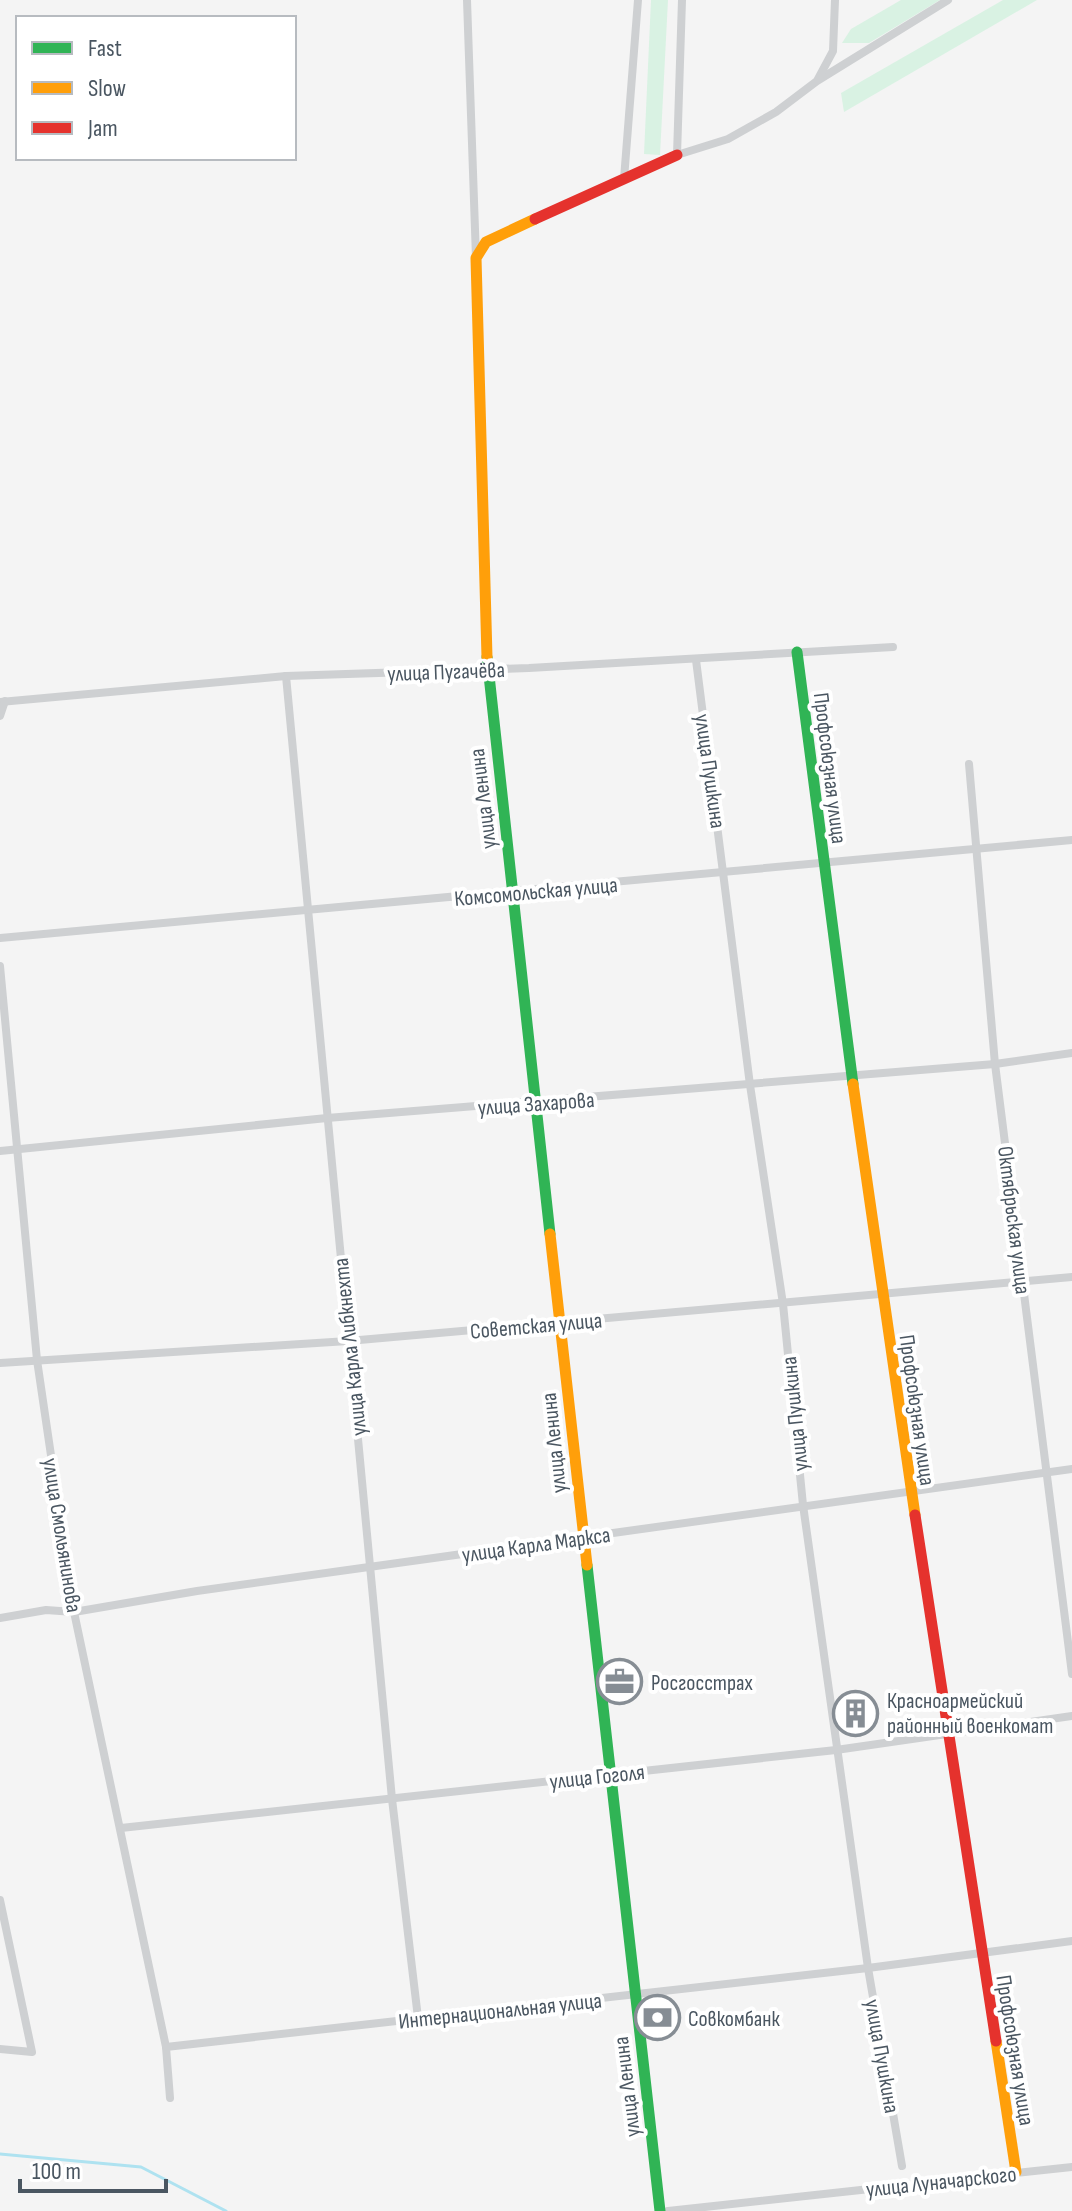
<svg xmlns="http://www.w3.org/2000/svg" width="1072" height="2211" font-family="'Sofia Sans Condensed',sans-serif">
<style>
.green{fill:#d9f2e3}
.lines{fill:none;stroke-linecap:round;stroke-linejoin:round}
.stream{stroke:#aee2f0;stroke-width:3}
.street{stroke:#ced0d2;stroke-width:8}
.fast{stroke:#30b455;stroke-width:11}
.slow{stroke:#ff9f0a;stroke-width:11}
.jam{stroke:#e5322d;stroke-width:11}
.labels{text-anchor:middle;stroke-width:8;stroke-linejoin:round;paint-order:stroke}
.street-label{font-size:22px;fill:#4a5661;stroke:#fff}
.poi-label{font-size:22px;fill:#4a5661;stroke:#fff;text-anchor:start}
</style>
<rect width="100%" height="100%" fill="#f4f4f4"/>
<g class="green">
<path d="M651 0H668L660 155 644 154Z"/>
<path d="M901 0H940L869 43H842L851 29Z"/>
<path d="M1003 0H1037L844 112 841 93Z"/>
</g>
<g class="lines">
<path class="stream" d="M0 2154 141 2167 226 2211"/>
<g class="street">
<path d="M467 0 476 258"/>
<path d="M682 0 677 155 728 139 776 112 817 81 948 0"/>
<path d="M818 79 833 51 835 0"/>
<path d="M624 179 638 0"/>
<path d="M696 660 750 1085 783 1304 803 1505 868 1968 902 2166"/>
<path d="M286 676 392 1799 418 2018"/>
<path d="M0 702 286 676 529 668 893 647"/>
<path d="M0 716 5 701"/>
<path d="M969 764 995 1064 1072 1674"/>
<path d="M0 938 1072 840"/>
<path d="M0 966 37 1360 74 1612 166 2047 170 2098"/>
<path d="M0 1151 327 1118 995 1064 1072 1053"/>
<path d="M0 1363 348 1341 1072 1277"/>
<path d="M0 1618 46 1610 74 1612 197 1591 1072 1469"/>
<path d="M121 1828 836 1750 1072 1716"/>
<path d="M0 1900 32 2052 0 2049"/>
<path d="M166 2047 868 1968 1072 1941"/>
<path d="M668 2211 1072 2167"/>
</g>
<g class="fast">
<path d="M797 652 853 1084"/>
<path d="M487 657 550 1234"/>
<path d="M587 1565 660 2211"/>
</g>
<g class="slow">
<path d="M487 657 476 258 486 242 535 219"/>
<path d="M853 1084 915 1515"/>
<path d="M550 1234 587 1565"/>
<path d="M996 2041 1016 2172"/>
</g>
<g class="jam">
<path d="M535 219 677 155"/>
<path d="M915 1515 996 2041"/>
</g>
</g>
<defs>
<symbol id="office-ring" viewBox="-11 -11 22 22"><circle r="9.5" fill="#fff" stroke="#868d94" stroke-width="1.5"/><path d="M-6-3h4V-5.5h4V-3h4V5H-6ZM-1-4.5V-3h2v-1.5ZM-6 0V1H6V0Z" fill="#868d94"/></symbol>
<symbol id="building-ring" viewBox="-11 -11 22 22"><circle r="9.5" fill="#fff" stroke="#868d94" stroke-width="1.5"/><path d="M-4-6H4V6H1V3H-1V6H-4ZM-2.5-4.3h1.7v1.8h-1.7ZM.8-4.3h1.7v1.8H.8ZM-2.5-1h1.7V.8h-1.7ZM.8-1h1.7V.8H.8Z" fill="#868d94"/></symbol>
<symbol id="bank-ring" viewBox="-11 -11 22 22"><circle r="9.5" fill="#fff" stroke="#868d94" stroke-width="1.5"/><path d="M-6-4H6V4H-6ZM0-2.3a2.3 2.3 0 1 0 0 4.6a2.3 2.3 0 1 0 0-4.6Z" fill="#868d94"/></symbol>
</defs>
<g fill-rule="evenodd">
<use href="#office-ring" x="594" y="1656" width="51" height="51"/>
<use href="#building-ring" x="830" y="1688" width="51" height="51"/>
<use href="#bank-ring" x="632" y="1992" width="51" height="51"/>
</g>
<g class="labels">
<g class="street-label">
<text transform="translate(446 671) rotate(-2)" y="8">улица Пугачёва</text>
<text transform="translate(831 768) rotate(83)" y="8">Профсоюзная улица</text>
<text transform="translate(711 771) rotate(82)" y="8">улица Пушкина</text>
<text transform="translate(482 799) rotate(-97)" y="8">улица Ленина</text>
<text transform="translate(536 891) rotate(-5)" y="8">Комсомольская улица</text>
<text transform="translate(536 1103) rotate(-4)" y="8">улица Захарова</text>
<text transform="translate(1015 1220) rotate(83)" y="8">Октябрьская улица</text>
<text transform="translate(536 1325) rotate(-5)" y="8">Советская улица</text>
<text transform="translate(349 1347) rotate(-96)" y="8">улица Карла Либкнехта</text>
<text transform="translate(918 1410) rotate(82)" y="8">Профсоюзная улица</text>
<text transform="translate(794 1414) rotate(-96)" y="8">улица Пушкина</text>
<text transform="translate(553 1443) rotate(-96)" y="8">улица Ленина</text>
<text transform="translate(63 1535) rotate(81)" y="8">улица Смольянинова</text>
<text transform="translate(536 1544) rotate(-8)" y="8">улица Карла Маркса</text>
<text transform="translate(597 1776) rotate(-6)" y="8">улица Гоголя</text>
<text transform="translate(500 2010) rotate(-6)" y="8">Интернациональная улица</text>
<text transform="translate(1016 2050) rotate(81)" y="8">Профсоюзная улица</text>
<text transform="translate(883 2056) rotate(80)" y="8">улица Пушкина</text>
<text transform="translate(626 2087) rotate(-97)" y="8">улица Ленина</text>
<text transform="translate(941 2181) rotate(-6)" y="8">улица Луначарского</text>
</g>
<g class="poi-label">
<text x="651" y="1690">Росгосстрах</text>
<text x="887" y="1708">Красноармейский<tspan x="887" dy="25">районный военкомат</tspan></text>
<text x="688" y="2026">Совкомбанк</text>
</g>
</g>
<rect x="16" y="16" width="280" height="144" fill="#ffffff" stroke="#b7bbc0" stroke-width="2"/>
<rect x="32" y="42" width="40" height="12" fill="#30b455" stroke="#b7bbc0" stroke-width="2"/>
<text x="88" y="56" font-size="24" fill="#4a5661">Fast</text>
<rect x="32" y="82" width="40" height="12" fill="#ff9f0a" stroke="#b7bbc0" stroke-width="2"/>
<text x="88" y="96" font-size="24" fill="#4a5661">Slow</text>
<rect x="32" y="122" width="40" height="12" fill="#e5322d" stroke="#b7bbc0" stroke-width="2"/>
<text x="88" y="136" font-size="24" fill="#4a5661">Jam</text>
<path d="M20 2179v12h146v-12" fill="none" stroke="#4a5661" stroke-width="4"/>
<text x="32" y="2179" font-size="24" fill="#4a5661" stroke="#ffffff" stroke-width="6" paint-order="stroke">100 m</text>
</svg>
